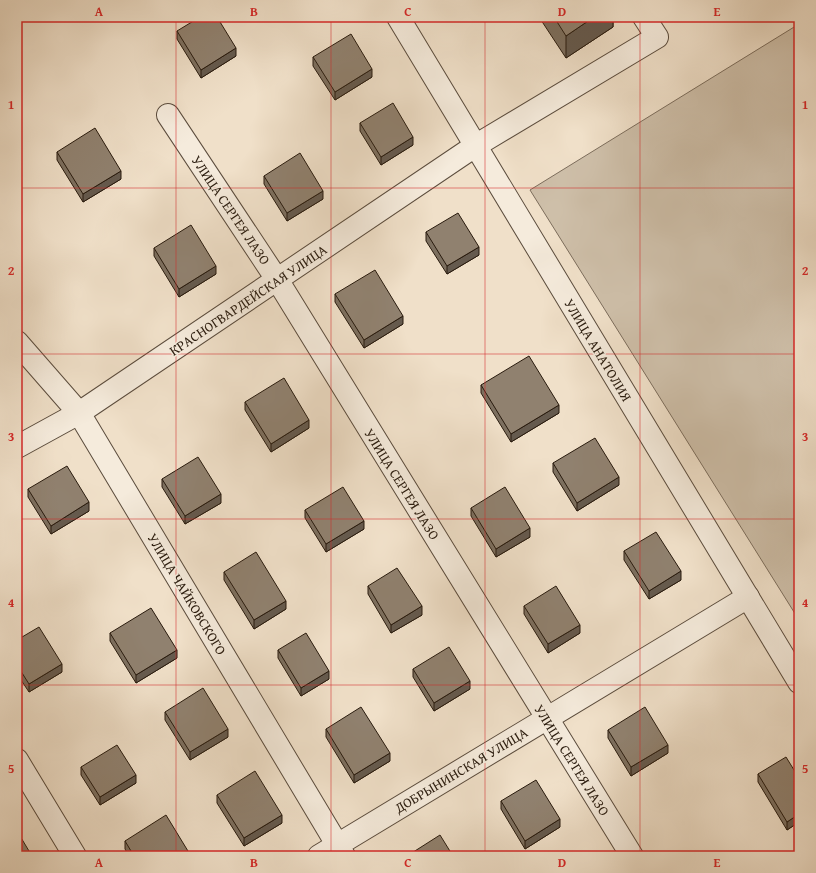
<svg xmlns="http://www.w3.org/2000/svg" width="816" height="873" font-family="'Gentium Book Plus',serif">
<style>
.green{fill:#cebfa9;stroke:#7c6d5c}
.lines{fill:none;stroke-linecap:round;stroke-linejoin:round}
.minor-casing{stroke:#5b4c3d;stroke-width:24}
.minor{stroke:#f5ebdc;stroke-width:22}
.wall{fill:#7c6f5f;stroke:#291b0e}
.shaded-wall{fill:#655a4e;stroke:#291b0e}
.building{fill:#90816f;stroke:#291b0e}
.grid{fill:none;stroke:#d62828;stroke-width:1;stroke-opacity:0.55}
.labels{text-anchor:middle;stroke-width:3;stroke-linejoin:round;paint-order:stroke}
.street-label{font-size:14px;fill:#291b0e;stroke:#f5ebdc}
.neatline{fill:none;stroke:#d62828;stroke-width:1.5}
.grid-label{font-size:13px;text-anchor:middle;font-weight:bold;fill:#d62828}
</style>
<rect width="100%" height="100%" fill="#f0e0c9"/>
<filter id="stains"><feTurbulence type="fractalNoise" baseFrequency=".005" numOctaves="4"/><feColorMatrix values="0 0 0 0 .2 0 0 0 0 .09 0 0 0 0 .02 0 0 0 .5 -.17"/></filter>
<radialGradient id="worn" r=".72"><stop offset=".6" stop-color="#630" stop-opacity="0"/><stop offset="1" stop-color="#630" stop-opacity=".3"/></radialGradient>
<path class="green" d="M799 24V620L530 190Z"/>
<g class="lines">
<defs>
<g id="minor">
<path d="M398 17 799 682"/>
<path d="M168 115 278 281 632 856"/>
<path d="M17 342 79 413 344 856"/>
<path d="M17 447 79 413 475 146 657 37 644 17"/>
<path d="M17 760 75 856"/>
<path d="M319 856 748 597"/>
</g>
</defs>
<use href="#minor" class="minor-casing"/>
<use href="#minor" class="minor"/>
</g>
<g class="wall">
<path d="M539 17H613V27L566 58Z"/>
<path d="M177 31 236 56 201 78 177 39Z"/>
<path d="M313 57 372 77 335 100 313 66Z"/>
<path d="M360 123 413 145 381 165 360 131Z"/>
<path d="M57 152 121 179 83 202 57 160Z"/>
<path d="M264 176 323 199 287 221 264 184Z"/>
<path d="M426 232 479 255 447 274 426 241Z"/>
<path d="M154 248 216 274 179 297 154 256Z"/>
<path d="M335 294 403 324 364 348 335 302Z"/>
<path d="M481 385 559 413 511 442 481 393Z"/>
<path d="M245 402 309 428 271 452 245 410Z"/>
<path d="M553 463 619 485 577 511 553 472Z"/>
<path d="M162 479 221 503 185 524 162 487Z"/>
<path d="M28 489 89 511 51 534 28 497Z"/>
<path d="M471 508 530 537 496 557 471 516Z"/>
<path d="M305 510 364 529 326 552 305 518Z"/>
<path d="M624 551 681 580 649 599 624 560Z"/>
<path d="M224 572 286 609 254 629 224 580Z"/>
<path d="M368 586 422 615 391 633 368 594Z"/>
<path d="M524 606 580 633 548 653 524 614Z"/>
<path d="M110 633 177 658 136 683 110 641Z"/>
<path d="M17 640 62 672 29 692 17 674Z"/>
<path d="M278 650 329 679 301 696 278 658Z"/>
<path d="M413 669 470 689 434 711 413 677Z"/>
<path d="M165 712 228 737 190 760 165 720Z"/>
<path d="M326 729 390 761 354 783 326 737Z"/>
<path d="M608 730 668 753 631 776 608 738Z"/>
<path d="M81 767 136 783 100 805 81 775Z"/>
<path d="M758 774 799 778V822L787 830 758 782Z"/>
<path d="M217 795 282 823 244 846 217 803Z"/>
<path d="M501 801 560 827 525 849 501 809Z"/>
<path d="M125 841 191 856H129L125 849Z"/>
</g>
<g class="shaded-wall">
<path d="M594 17H613V27L566 58V36Z"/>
<path d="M236 48V56L201 78V70Z"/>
<path d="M372 69V77L335 100V92Z"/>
<path d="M413 137V145L381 165V157Z"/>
<path d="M121 171V179L83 202V194Z"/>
<path d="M323 191V199L287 221V213Z"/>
<path d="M479 247V255L447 274V266Z"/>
<path d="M216 266V274L179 297V289Z"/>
<path d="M403 316V324L364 348V340Z"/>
<path d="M559 405V413L511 442V434Z"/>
<path d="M309 420V428L271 452V444Z"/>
<path d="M619 477V485L577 511V503Z"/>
<path d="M221 494V503L185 524V516Z"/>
<path d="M89 502V511L51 534V526Z"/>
<path d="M364 521V529L326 552V544Z"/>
<path d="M530 528V537L496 557V549Z"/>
<path d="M681 571V580L649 599V591Z"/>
<path d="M286 601V609L254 629V620Z"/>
<path d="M422 606V615L391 633V625Z"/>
<path d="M580 625V633L548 653V644Z"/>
<path d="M177 650V658L136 683V675Z"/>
<path d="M62 664V672L29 692V684Z"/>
<path d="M329 671V679L301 696V688Z"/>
<path d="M470 681V689L434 711V703Z"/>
<path d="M228 729V737L190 760V752Z"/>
<path d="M668 745V753L631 776V767Z"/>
<path d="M390 753V761L354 783V775Z"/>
<path d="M136 775V783L100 805V797Z"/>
<path d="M799 814V822L787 830V822Z"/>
<path d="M282 815V823L244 846V838Z"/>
<path d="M560 819V827L525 849V841Z"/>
</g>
<g class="building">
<path d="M200 17H217L236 48 201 70 177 31Z"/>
<path d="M554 17H594L566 36Z"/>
<path d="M351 34 372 69 335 92 313 57Z"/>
<path d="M393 103 413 137 381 157 360 123Z"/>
<path d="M95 128 121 171 83 194 57 152Z"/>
<path d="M300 153 323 191 287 213 264 176Z"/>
<path d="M458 213 479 247 447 266 426 232Z"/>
<path d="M191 225 216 266 179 289 154 248Z"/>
<path d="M375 270 403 316 364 340 335 294Z"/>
<path d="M529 356 559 405 511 434 481 385Z"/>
<path d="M284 378 309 420 271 444 245 402Z"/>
<path d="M595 438 619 477 577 503 553 463Z"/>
<path d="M198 457 221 494 185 516 162 479Z"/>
<path d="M67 466 89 502 51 526 28 489Z"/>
<path d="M343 487 364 521 326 544 305 510Z"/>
<path d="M505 487 530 528 496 549 471 508Z"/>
<path d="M656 532 681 571 649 591 624 551Z"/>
<path d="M256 552 286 601 254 620 224 572Z"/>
<path d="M397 568 422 606 391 625 368 586Z"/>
<path d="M556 586 580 625 548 644 524 606Z"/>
<path d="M151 608 177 650 136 675 110 633Z"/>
<path d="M39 627 62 664 29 684 17 665V640Z"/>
<path d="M306 633 329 671 301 688 278 650Z"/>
<path d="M449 647 470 681 434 703 413 669Z"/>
<path d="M203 688 228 729 190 752 165 712Z"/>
<path d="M361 707 390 753 354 775 326 729Z"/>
<path d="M645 707 668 745 631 767 608 730Z"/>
<path d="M117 745 136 775 100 797 81 767Z"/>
<path d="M786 757 799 778V814L787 822 758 774Z"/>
<path d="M255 771 282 815 244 838 217 795Z"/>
<path d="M536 780 560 819 525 841 501 801Z"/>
<path d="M166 815 191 856H134L125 841Z"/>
<path d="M17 831 32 856H17Z"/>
<path d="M440 835 453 856H407Z"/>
</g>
<path class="grid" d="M176 17V856M331 17V856M485 17V856M640 17V856M17 188H799M17 354H799M17 519H799M17 685H799"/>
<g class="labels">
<g class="street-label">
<text transform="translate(231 210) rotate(56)" y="5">УЛИЦА СЕРГЕЯ ЛАЗО</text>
<text transform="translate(248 300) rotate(-34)" y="5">КРАСНОГВАРДЕЙСКАЯ УЛИЦА</text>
<text transform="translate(598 350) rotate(59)" y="5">УЛИЦА АНАТОЛИЯ</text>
<text transform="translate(402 484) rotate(58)" y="5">УЛИЦА СЕРГЕЯ ЛАЗО</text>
<text transform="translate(187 594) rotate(59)" y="5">УЛИЦА ЧАЙКОВСКОГО</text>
<text transform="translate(572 760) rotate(58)" y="5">УЛИЦА СЕРГЕЯ ЛАЗО</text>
<text transform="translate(461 770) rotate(-31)" y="5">ДОБРЫНИНСКАЯ УЛИЦА</text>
</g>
</g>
<rect width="816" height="873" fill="none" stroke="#f0e0c9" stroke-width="44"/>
<rect x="22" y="22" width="772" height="829" class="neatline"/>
<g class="grid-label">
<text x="99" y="16">A</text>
<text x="254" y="16">B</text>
<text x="408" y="16">C</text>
<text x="562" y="16">D</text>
<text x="717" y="16">E</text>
<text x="11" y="109">1</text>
<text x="805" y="109">1</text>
<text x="11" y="275">2</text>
<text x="805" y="275">2</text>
<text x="11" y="441">3</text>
<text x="805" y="441">3</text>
<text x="11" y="607">4</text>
<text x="805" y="607">4</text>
<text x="11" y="773">5</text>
<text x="805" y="773">5</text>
<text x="99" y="867">A</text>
<text x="254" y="867">B</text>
<text x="408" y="867">C</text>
<text x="562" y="867">D</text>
<text x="717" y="867">E</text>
</g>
<rect width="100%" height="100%" filter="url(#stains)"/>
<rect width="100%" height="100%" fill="url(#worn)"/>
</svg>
